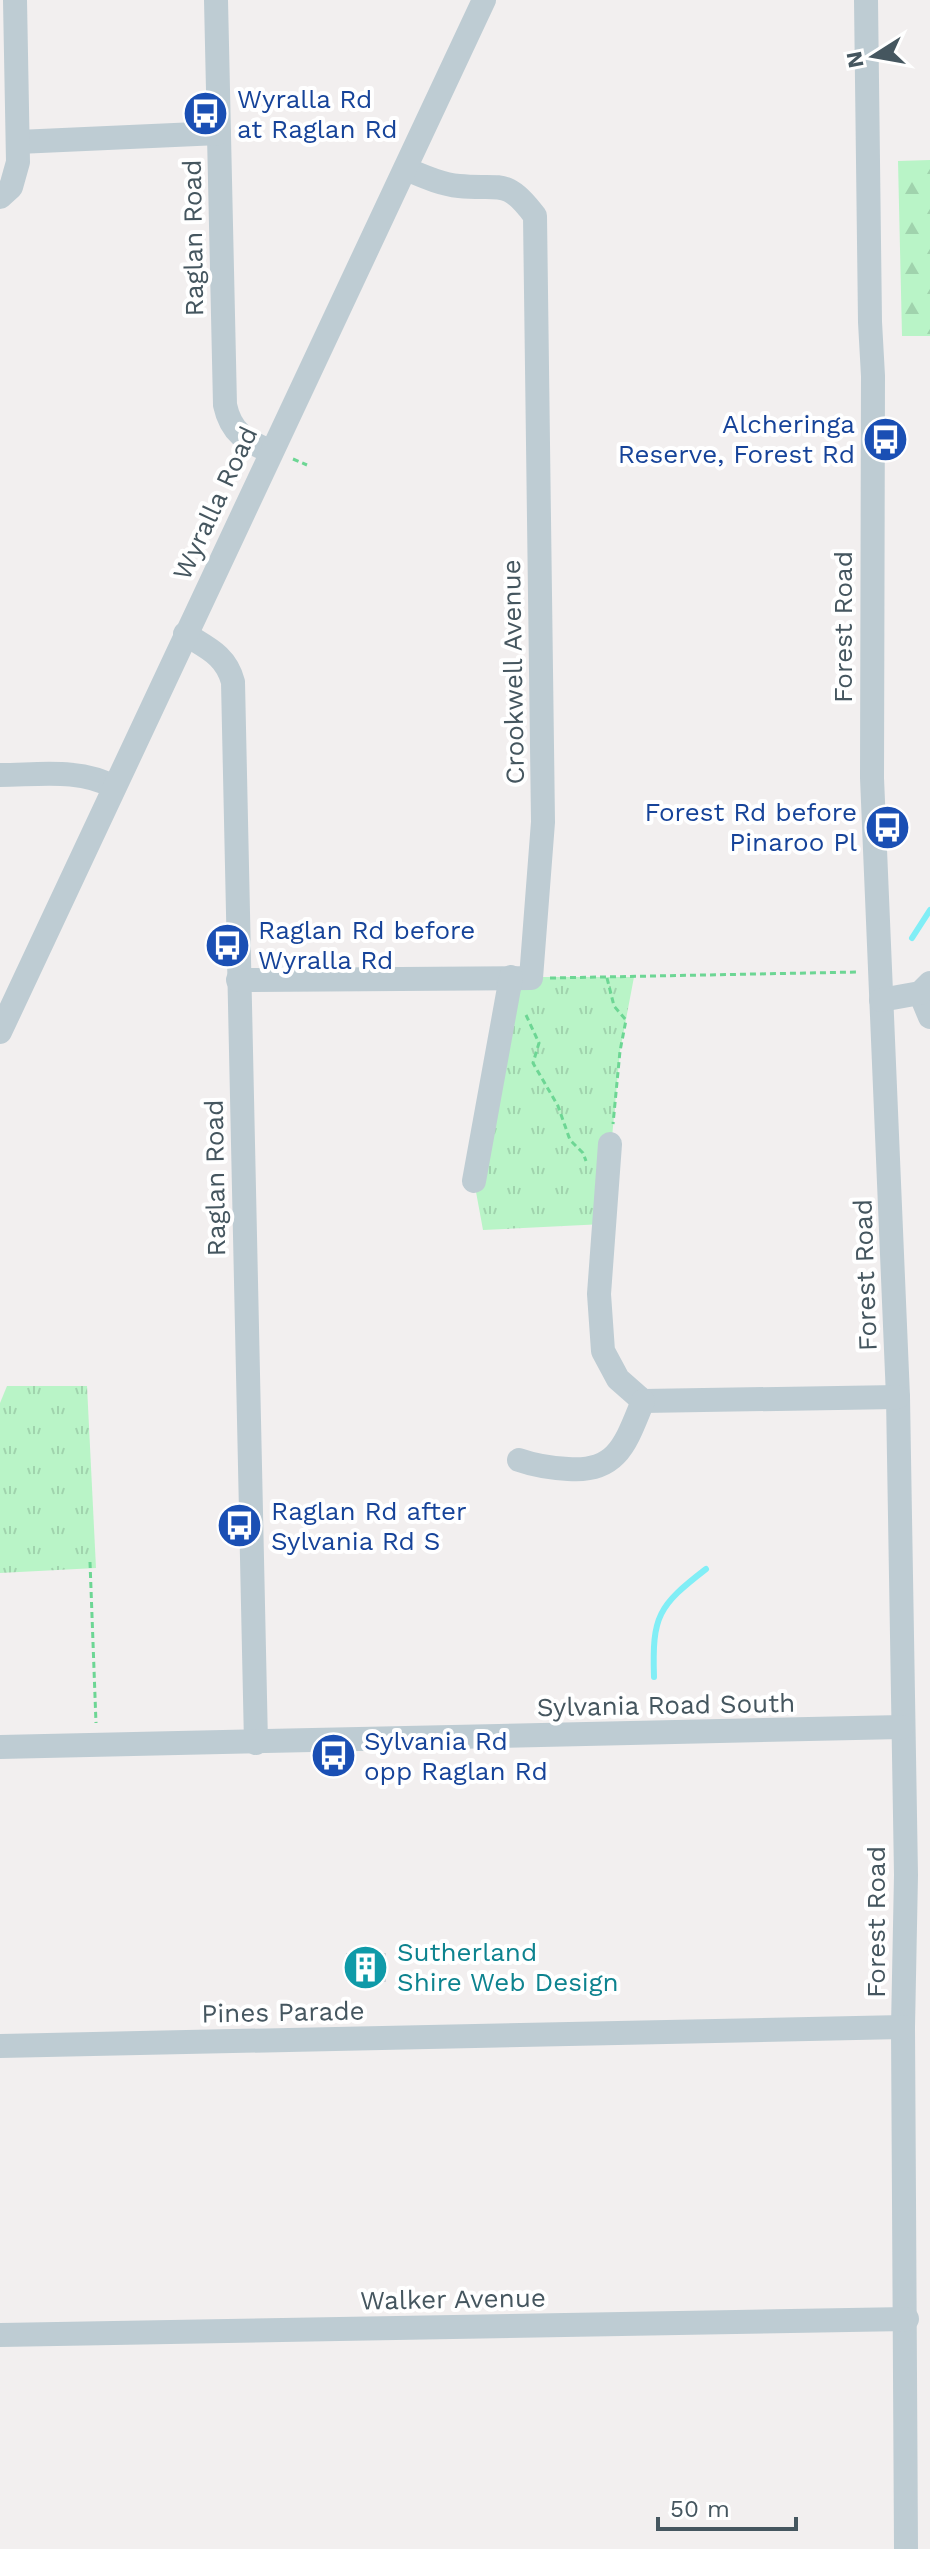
<svg xmlns="http://www.w3.org/2000/svg" width="930" height="2549" font-family="'Work Sans',sans-serif">
<style>
.grass{fill:url(#grass-tufts)}
.forest{fill:url(#forest-firs)}
.lines{fill:none;stroke-linecap:round;stroke-linejoin:round}
.stream{stroke:#81eef6;stroke-width:6}
.building{fill:#cad0d4;stroke:#d2d6db;stroke-width:2}
.path{stroke:#6dd694;stroke-width:3;stroke-dasharray:6 4;stroke-linecap:butt}
.minor{stroke:#beccd3;stroke-width:24}
.labels{text-anchor:middle;stroke-width:8;stroke-linejoin:round;paint-order:stroke}
.transit-label{font-size:26px;fill:#164399;stroke:#fff;text-anchor:start}
.street-label{font-size:26px;fill:#45565f;stroke:#fff}
.culture-label{font-size:26px;fill:#0d838f;stroke:#fff;text-anchor:start}
</style>
<defs>
<pattern id="grass-tufts" width="24" height="20" patternUnits="userSpaceOnUse" patternTransform="scale(2)"><rect width="24" height="20" fill="#b9f4c7"/><path d="M3 7l-1-3M5 7V3M7 7l1-3M15 17l-1-3M17 17v-4M19 17l1-3" fill="none" stroke="#a0d3ad"/></pattern>
<pattern id="forest-firs" width="22" height="20" patternUnits="userSpaceOnUse" patternTransform="scale(2)"><rect width="22" height="20" fill="#b9f4c7"/><path d="M5 1l3.5 6h-7zM16 11l3.5 6h-7z" fill="#a0d3ad"/></pattern>
</defs>
<rect width="100%" height="100%" fill="#f2efef"/>
<g class="grass">
<path d="M511 977H634L620 1051 604 1224 483 1230 474 1181Z"/>
<path d="M7 1386H87L96 1568 0 1573V1403Z"/>
</g>
<path class="forest" d="M930 160V336H902L898 161Z"/>
<g class="lines">
<g class="stream">
<path d="M912 938 930 910"/>
<path d="M654 1677C652 1616 658 1606 706 1569"/>
</g>
</g>
<path class="building" d="M347 1954H385V1981L347 1980Z"/>
<g class="lines">
<g class="path">
<path d="M293 459 307 465"/>
<path d="M550 978 859 972"/>
<path d="M607 978 614 1006 626 1020 620 1051 613 1124"/>
<path d="M526 1015 539 1043 533 1063 558 1106 570 1140 583 1153 586 1161"/>
<path d="M90 1562 96 1723"/>
</g>
<g class="minor">
<path d="M216 0 225 405C231 433 246 441 270 451"/>
<path d="M866 0 870 322 873 376 872 778 898 1397 906 1875 903 2027 906 2549"/>
<path d="M18 142 219 133"/>
<path d="M0 197 11 187 18 162 15 0"/>
<path d="M185 634C207 648 226 655 233 682L256 1743"/>
<path d="M0 775C38 775 80 768 114 787"/>
<path d="M238 980 531 978 543 822 535 216C506 177 501 190 459 186 440 184 423 176 406 169"/>
<path d="M920 993 930 1017"/>
<path d="M881 1000 920 993 930 983"/>
<path d="M0 1032 484 0"/>
<path d="M610 1144 599 1294 603 1351 618 1379 643 1401 898 1397"/>
<path d="M474 1181 511 977"/>
<path d="M519 1460C536 1466 551 1468 568 1469 618 1473 626 1442 643 1401"/>
<path d="M0 1747 902 1727"/>
<path d="M0 2046 903 2027"/>
<path d="M0 2335 907 2319"/>
</g>
</g>
<defs>
<symbol id="bus-disc" viewBox="-11 -11 22 22"><circle r="9.5" fill="#1a4fb4" stroke="#fff"/><path d="M-5-6H5V4H4V6H2V4H-2V6H-4V4H-5ZM-3.5-4V0h7V-4ZM-3.5 1.2v1.5H-2V1.2ZM2 1.2v1.5H3.5V1.2Z" fill="#fff"/></symbol>
<symbol id="building-disc" viewBox="-11 -11 22 22"><circle r="9.5" fill="#0f9aa8" stroke="#fff"/><path d="M-4-6H4V6H1V3H-1V6H-4ZM-2.5-4.3h1.7v1.8h-1.7ZM.8-4.3h1.7v1.8H.8ZM-2.5-1h1.7V.8h-1.7ZM.8-1h1.7V.8H.8Z" fill="#fff"/></symbol>
</defs>
<g fill-rule="evenodd">
<use href="#bus-disc" x="180" y="88" width="51" height="51"/>
<use href="#bus-disc" x="860" y="414" width="51" height="51"/>
<use href="#bus-disc" x="862" y="802" width="51" height="51"/>
<use href="#bus-disc" x="202" y="920" width="51" height="51"/>
<use href="#bus-disc" x="214" y="1500" width="51" height="51"/>
<use href="#bus-disc" x="308" y="1730" width="51" height="51"/>
<use href="#building-disc" x="340" y="1942" width="51" height="51"/>
</g>
<g class="labels">
<g class="transit-label">
<text x="237" y="108">Wyralla Rd<tspan x="237" dy="30">at Raglan Rd</tspan></text>
<text x="855" y="433" text-anchor="end">Alcheringa<tspan x="855" dy="30">Reserve, Forest Rd</tspan></text>
<text x="857" y="821" text-anchor="end">Forest Rd before<tspan x="857" dy="30">Pinaroo Pl</tspan></text>
<text x="258" y="939">Raglan Rd before<tspan x="258" dy="30">Wyralla Rd</tspan></text>
<text x="271" y="1520">Raglan Rd after<tspan x="271" dy="30">Sylvania Rd S</tspan></text>
<text x="364" y="1750">Sylvania Rd<tspan x="364" dy="30">opp Raglan Rd</tspan></text>
</g>
<g class="street-label">
<text transform="translate(193 238) rotate(-91)" y="9">Raglan Road</text>
<text transform="translate(215 503) rotate(-65)" y="9">Wyralla Road</text>
<text transform="translate(843 627) rotate(-90)" y="9">Forest Road</text>
<text transform="translate(513 672) rotate(-91)" y="9">Crookwell Avenue</text>
<text transform="translate(215 1178) rotate(-91)" y="9">Raglan Road</text>
<text transform="translate(865 1275) rotate(-92)" y="9">Forest Road</text>
<text transform="translate(666 1705) rotate(-1)" y="9">Sylvania Road South</text>
<text transform="translate(876 1922) rotate(-90)" y="9">Forest Road</text>
<text transform="translate(283 2012) rotate(-1)" y="9">Pines Parade</text>
<text transform="translate(453 2299) rotate(-1)" y="9">Walker Avenue</text>
</g>
<g class="culture-label">
<text x="397" y="1961">Sutherland<tspan x="397" dy="30">Shire Web Design</tspan></text>
</g>
</g>
<g transform="translate(874 56) rotate(259)" stroke="#ffffff" stroke-width="6" paint-order="stroke">
<path d="M0-6L14 30L0 20L-14 30Z" fill="#45565f"/>
<text y="-12" font-size="22" font-weight="bold" text-anchor="middle" fill="#45565f">N</text>
</g>
<path d="M658 2517v12h138v-12" fill="none" stroke="#45565f" stroke-width="4"/>
<text x="670" y="2517" font-size="24" fill="#45565f" stroke="#ffffff" stroke-width="6" paint-order="stroke">50 m</text>
</svg>
